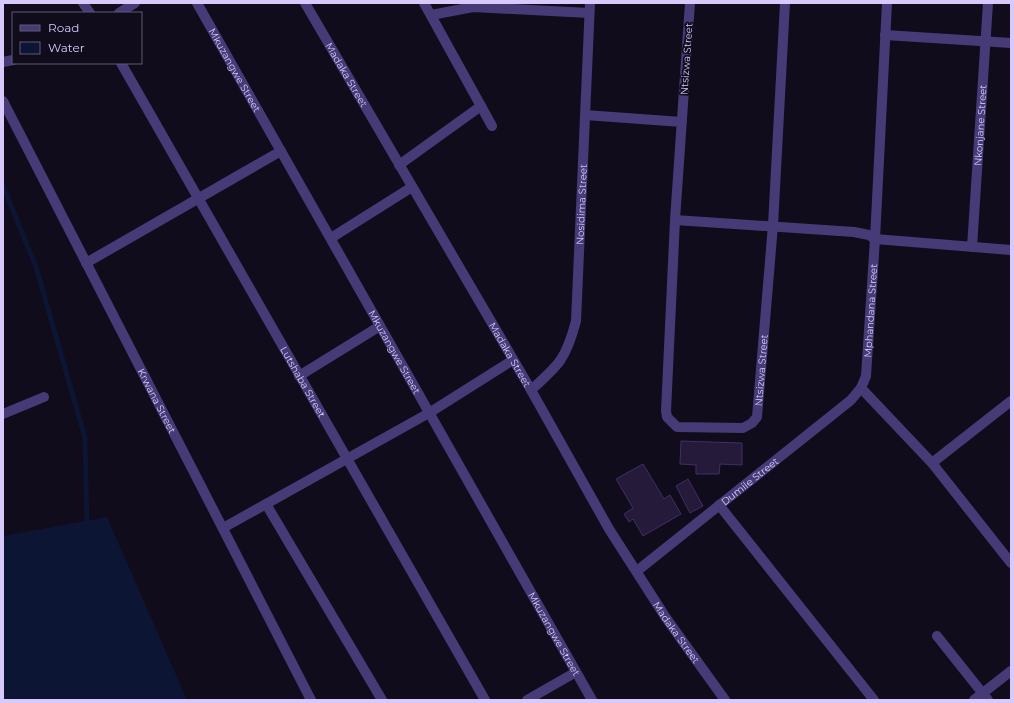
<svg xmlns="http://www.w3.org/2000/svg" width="1014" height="703" font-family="Montserrat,sans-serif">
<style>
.water{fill:#0c1534}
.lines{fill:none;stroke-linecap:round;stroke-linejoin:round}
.stream{stroke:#0c1534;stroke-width:5}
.building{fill:#251a3a;stroke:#402e64}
.minor{stroke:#463b76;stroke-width:10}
.labels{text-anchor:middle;stroke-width:3.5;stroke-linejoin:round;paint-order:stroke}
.street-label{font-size:10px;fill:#d7cafb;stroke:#110c1b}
</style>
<rect width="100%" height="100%" fill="#110c1b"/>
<path class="water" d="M107 517 187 700H3V536Z"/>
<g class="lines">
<path class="stream" d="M3 186 36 267 85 438 87 527"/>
</g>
<g class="building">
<path d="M681 441 742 443V465L720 464 719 474H696V465L680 464Z"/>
<path d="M643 464 664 499 670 495 681 514 643 536 633 519 629 522 624 514 633 508 616 479Z"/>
<path d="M688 479 703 506 690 513 676 486Z"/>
</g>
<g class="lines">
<g class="minor">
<path d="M83 3 90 13"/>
<path id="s1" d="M197 3 592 700"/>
<path id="s2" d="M305 3 531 390 609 529 666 618 725 700"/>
<path d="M424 3 492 126"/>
<path id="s3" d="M690 3 675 220 666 411 667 417 677 427 743 428 752 423 757 417 773 225 785 3"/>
<path d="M119 13 135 3"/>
<path d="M431 15 473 7 589 13"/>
<path d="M885 35 1011 43"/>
<path d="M3 62 13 60"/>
<path id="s4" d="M121 63 485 700"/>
<path id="s5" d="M3 101 311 700"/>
<path d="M585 115 682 122"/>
<path d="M399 165 481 106"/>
<path d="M675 220 854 232 869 235 875 239 1011 250"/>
<path d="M331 238 412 187"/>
<path id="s6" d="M972 247 988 3"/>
<path d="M86 263 281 151"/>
<path d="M299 376 380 326"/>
<path d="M861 388 932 463 1011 563"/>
<path id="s7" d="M531 390C559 365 566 359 576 321L590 3"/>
<path d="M3 414 44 397"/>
<path d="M932 463 1011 401"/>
<path d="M266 504 382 700"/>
<path d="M719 505 874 700"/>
<path d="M223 528 429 413 513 360"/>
<path id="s8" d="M637 571 851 400 861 388 866 376 875 239 887 3"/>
<path d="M937 636 988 700"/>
<path d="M527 700 576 672"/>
<path d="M974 700 1011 671"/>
</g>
</g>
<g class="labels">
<g class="street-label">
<text transform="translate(686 59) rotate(-86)" y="4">Ntsizwa Street</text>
<text dy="4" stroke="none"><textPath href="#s1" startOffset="77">Mkuzangwe Street</textPath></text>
<text dy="4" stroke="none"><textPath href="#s2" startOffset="83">Madaka Street</textPath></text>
<text dy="4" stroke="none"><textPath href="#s6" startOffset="122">Nkonjane Street</textPath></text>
<text dy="4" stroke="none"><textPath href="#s7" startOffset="201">Nosidima Street</textPath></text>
<text dy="4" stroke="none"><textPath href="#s8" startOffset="368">Mphandana Street</textPath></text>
<text dy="4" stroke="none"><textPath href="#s1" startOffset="401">Mkuzangwe Street</textPath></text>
<text dy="4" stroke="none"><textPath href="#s2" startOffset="407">Madaka Street</textPath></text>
<text dy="4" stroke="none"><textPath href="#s3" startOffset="560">Ntsizwa Street</textPath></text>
<text dy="4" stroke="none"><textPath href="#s4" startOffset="367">Lutshaba Street</textPath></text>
<text dy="4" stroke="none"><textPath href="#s5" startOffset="337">Krwana Street</textPath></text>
<text dy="4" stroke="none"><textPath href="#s8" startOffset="144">Dumile Street</textPath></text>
<text dy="4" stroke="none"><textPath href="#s2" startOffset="731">Madaka Street</textPath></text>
<text dy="4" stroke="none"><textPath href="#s1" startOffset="725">Mkuzangwe Street</textPath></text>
</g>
</g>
<rect width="1014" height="703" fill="none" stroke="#d7cafb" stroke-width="8"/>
<rect x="12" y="12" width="130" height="52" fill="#110c1b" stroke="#605875"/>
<rect x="20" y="25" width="20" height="6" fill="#463b76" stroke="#605875"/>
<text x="48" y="32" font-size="12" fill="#d7cafb">Road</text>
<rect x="20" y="42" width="20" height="12" fill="#0c1534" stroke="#605875"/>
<text x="48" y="52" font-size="12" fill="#d7cafb">Water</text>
</svg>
